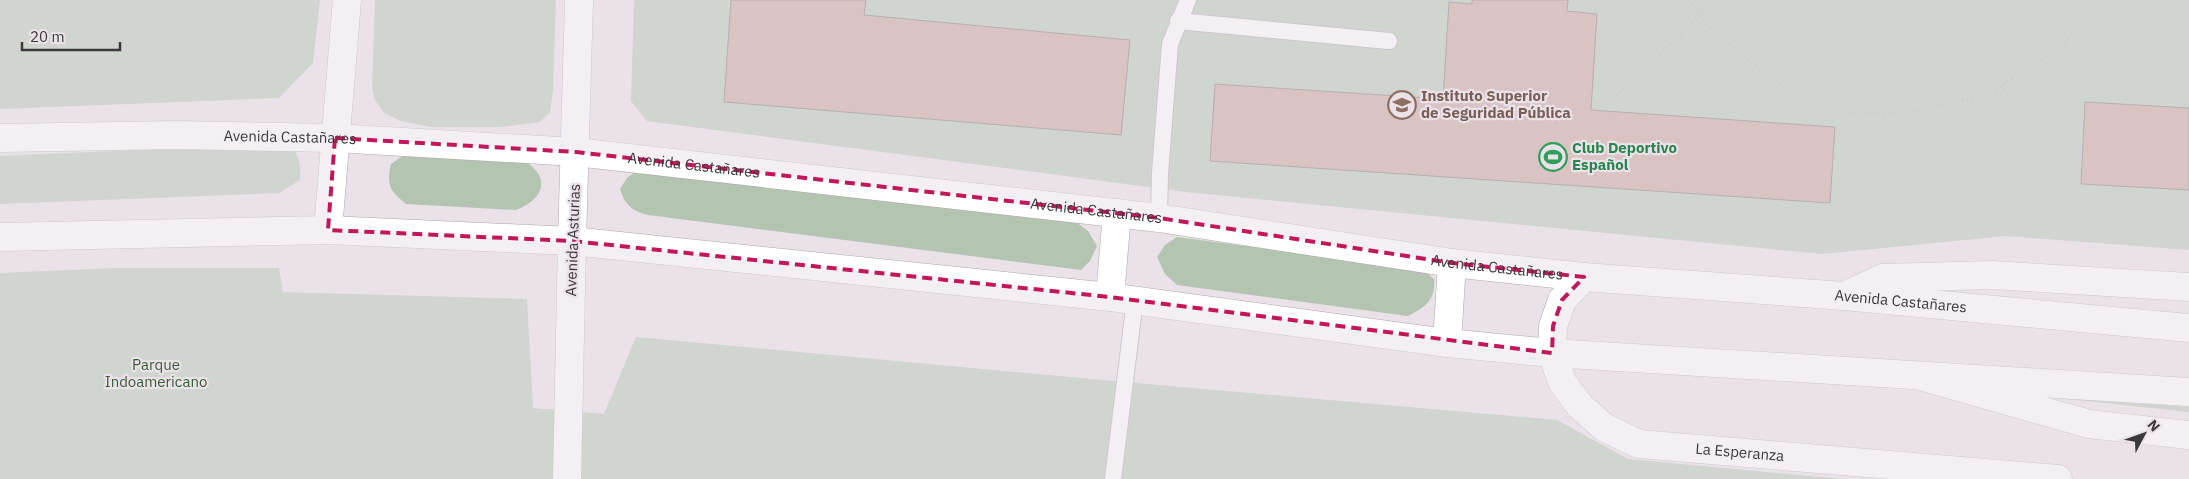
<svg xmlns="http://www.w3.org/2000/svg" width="2189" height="479" font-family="'IBM Plex Sans',sans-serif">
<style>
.green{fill:#b3c5b0}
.building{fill:#c59d95;stroke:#7c716f}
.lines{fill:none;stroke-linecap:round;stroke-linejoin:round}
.service-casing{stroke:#b0a7af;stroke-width:18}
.minor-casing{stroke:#b0a7af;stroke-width:29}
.tertiary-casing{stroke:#b0a7af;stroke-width:29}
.secondary-casing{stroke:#b0a7af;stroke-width:29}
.motorway-casing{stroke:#b0a7af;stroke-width:29}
.path{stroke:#b2abb1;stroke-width:3;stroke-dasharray:1 4;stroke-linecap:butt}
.service{stroke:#fff;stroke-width:16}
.minor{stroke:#fff;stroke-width:28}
.tertiary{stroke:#fff;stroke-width:28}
.secondary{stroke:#fff;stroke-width:28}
.motorway{stroke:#fff;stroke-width:28}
.marked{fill:none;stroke:#c2185b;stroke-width:4;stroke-dasharray:10 6;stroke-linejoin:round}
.labels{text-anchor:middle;stroke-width:4.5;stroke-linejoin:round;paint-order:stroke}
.education-label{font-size:15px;font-weight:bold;fill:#785e54;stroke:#eae1e9;text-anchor:start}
.street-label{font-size:15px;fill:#3c393c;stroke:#eae1e9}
.leisure-label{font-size:15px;font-weight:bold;fill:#27864d;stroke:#eae1e9;text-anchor:start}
.park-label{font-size:15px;fill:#385e34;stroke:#eae1e9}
</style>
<rect width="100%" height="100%" fill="#eae1e9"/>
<g class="green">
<path d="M0 0H320L313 63 279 98 0 109Z"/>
<path d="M375 0H556L553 90 550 112 540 122 502 127H431L401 121 384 113 375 100 372 88Z"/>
<path d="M634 0H2189V250L2006 236 1822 254 1186 192 647 121 631 101Z"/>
<path d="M266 144 292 147C300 158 301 167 300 180L279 193 0 204V156Z"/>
<path d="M404 155 523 160C552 177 544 199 516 210L406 204C390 191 386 185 391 164Z"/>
<path d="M636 171 1076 222 1088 231 1097 246 1090 261 1081 270 648 215C632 211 625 205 620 189L627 178Z"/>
<path d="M1177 237 1411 268 1427 273 1434 279C1436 299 1426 307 1408 316L1177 285 1165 274 1157 257 1165 245Z"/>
<path d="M115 268H279L283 292 527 299 533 408 604 414 636 337 1125 382 1557 420 1628 459 1843 479H0V273Z"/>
<path d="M2029 395 2189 407V412Z"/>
</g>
<g class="building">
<path d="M731 0H866L864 15 1130 40 1121 135 724 102Z"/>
<path d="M1472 0H1568L1567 11 1597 14 1591 110 1835 127 1830 203 1210 161 1215 84 1443 99 1449 2 1472 4Z"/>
<path d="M2085 102 2189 108V190L2081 184Z"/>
</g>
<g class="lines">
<defs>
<g id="service">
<path d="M1178 21 1389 41"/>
<path d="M1159 218 1160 173 1170 44 1188 0"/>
<path d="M1113 479 1135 300"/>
</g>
<g id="minor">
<path id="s1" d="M1584 277 1562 300 1553 326 1552 353 1562 382 1580 406 1605 428 1639 444 2058 479"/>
<path d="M567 479 572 241"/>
</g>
<g id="tertiary">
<path d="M328 230 347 0"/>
<path d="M572 241 579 0"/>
<path d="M1844 296 1883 278 1992 275 2189 287"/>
</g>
<g id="secondary">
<path id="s2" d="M0 138 176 135 335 138 576 152 1159 218 1452 263 1584 277 1844 296 2189 328"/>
<path d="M0 237 328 230 572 241 1110 297 1447 343 1552 353 2189 392"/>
<path d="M1110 297 1117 213"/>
<path d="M1447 343 1452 263"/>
</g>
<path id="motorway" d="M1924 377 2089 424 2189 435"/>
</defs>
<use href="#service" class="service-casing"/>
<use href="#minor" class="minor-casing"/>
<use href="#tertiary" class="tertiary-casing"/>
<use href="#secondary" class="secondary-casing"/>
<use href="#motorway" class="motorway-casing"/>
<g class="path">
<path d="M1688 0 1712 30 1779 84 1847 113 1901 114 1988 94 2061 47 2095 0"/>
<path d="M900 9V0"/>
<path d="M2001 85 2017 107 2059 139"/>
<path d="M1609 103 1700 15"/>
</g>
<use href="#service" class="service"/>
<use href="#minor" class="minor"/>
<use href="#tertiary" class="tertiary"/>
<use href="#secondary" class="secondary"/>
<use href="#motorway" class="motorway"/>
</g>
<path d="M0 0H2189V479H0ZM335 138 576 152 1159 218 1452 263 1584 277 1562 300 1553 326 1552 353 1110 297 572 241 328 230Z" fill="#eae1e9" fill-opacity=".55" fill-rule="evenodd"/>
<path class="marked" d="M335 138 576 152 1159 218 1452 263 1584 277 1562 300 1553 326 1552 353 1110 297 572 241 328 230Z"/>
<defs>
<symbol id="university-ring" viewBox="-11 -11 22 22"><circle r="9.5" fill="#eae1e9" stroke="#8d6e63" stroke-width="1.5"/><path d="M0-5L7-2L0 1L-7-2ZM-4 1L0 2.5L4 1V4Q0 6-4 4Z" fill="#8d6e63"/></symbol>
<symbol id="stadium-ring" viewBox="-11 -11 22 22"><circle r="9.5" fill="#eae1e9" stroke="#2e9e5b" stroke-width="1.5"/><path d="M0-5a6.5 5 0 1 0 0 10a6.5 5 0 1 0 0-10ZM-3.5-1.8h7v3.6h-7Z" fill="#2e9e5b"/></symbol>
</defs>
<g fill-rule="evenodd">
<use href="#university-ring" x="1386" y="89" width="32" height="32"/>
<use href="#stadium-ring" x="1537" y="141" width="32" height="32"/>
</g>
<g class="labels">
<g class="education-label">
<text x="1421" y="101">Instituto Superior<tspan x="1421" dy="17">de Seguridad Pública</tspan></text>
</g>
<g class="street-label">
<text dy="5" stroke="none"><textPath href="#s2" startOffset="290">Avenida Castañares</textPath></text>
<text dy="5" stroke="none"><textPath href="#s2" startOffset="695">Avenida Castañares</textPath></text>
<text dy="5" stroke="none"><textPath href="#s2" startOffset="1100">Avenida Castañares</textPath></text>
<text transform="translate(573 240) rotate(-88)" y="5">Avenida Asturias</text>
<text dy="5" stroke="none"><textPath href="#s2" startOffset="1505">Avenida Castañares</textPath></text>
<text dy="5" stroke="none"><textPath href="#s2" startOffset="1910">Avenida Castañares</textPath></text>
<text dy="5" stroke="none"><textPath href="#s1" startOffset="319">La Esperanza</textPath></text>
</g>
<g class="leisure-label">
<text x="1572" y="153">Club Deportivo<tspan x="1572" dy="17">Español</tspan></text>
</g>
<g class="park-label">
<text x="156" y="370">Parque<tspan x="156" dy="17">Indoamericano</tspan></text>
</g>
</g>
<g transform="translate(2144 434) rotate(49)" stroke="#eae1e9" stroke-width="4" paint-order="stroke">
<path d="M0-4L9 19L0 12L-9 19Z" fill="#3c393c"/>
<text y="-8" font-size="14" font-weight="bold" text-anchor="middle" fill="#3c393c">N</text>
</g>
<path d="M22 42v8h98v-8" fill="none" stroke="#3c393c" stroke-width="2.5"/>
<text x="30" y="42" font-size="15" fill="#3c393c" stroke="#eae1e9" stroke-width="4" paint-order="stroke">20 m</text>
</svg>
